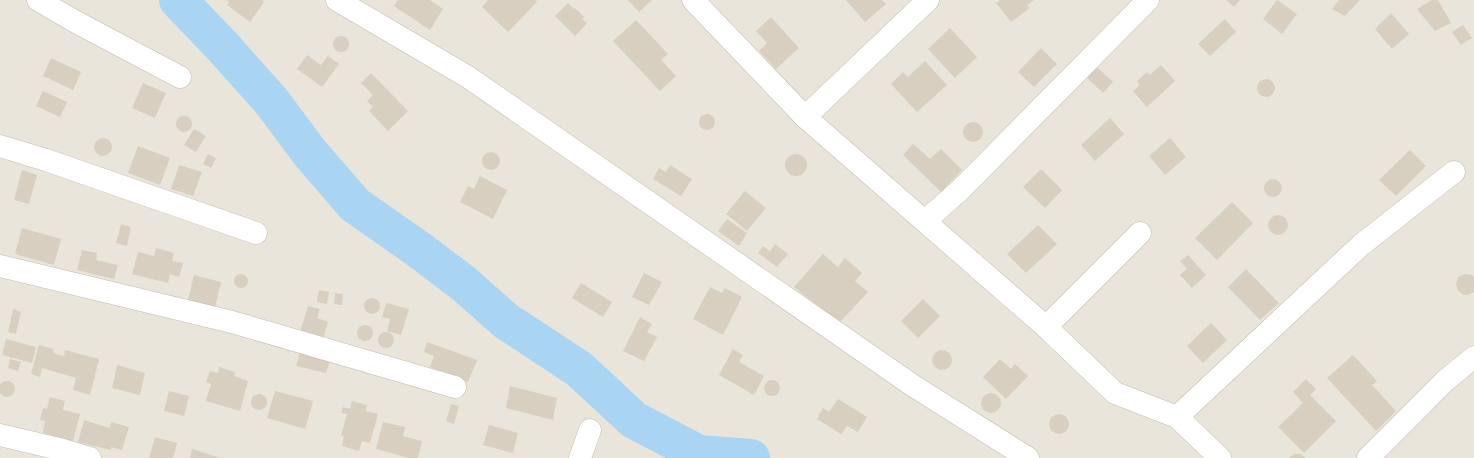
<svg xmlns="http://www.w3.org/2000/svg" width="1474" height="458" font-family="Manrope,sans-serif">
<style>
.residential{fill:#eae5da}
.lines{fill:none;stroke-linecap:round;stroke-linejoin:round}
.river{stroke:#a9d4f2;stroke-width:38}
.building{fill:#d8cfc1}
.street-casing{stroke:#c2bbae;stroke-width:23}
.street{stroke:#fff;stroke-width:22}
</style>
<rect width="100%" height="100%" fill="#f6f3ec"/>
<rect class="residential" x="0" y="0" width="1474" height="458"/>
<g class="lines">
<path class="river" d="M178 0 223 47 272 102 310 153 355 205 418 249 463 283 506 321 579 369 634 420 699 454 751 458"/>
</g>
<g class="building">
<path d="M226 0H262L264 2 250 22 227 5 229 2Z"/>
<path d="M398 0H430L443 9 430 30 394 6Z"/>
<path d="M488 0H535L537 2 508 32 482 7Z"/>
<path d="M628 0H652L639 12Z"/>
<path d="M846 0H882L886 4 865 22Z"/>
<path d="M1000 0H1034L1027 5 1030 8 1011 22 996 3Z"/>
<path d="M1226 0H1240L1234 7Z"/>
<path d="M1277 0 1297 14 1282 34 1263 19Z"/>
<path d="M1339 0H1360L1345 16 1332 9Z"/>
<path d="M1432 0H1438L1451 23 1435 31 1417 9Z"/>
<path d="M568 3 574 9 575 8 584 17 582 19 587 23 575 36 555 16Z"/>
<path d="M1391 13 1409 34 1392 49 1375 29Z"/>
<path d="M771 17 799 48 776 69 759 51 767 43 756 31Z"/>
<path d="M1225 19 1236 32 1210 56 1198 44Z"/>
<path d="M636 20 668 54 661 60 676 76 660 91 613 41Z"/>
<path d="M1463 25 1472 38 1461 45 1452 32Z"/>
<path d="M950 28 977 57 955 78 928 49Z"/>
<circle cx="341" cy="44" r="8"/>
<path d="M1041 48 1057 64 1034 87 1018 72Z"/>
<path d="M307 55 321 65 328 56 339 64 322 87 297 69Z"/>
<path d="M51 58 81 72 73 90 43 76Z"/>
<path d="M925 61 947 85 917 112 891 84 903 72 908 77Z"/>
<path d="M1161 65 1175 81 1147 107 1133 91 1140 85 1137 81 1147 72 1150 75Z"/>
<path d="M1097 67 1113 82 1103 93 1087 78Z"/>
<path d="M371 73 408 111 388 131 369 111 373 107 367 101 373 95 361 83Z"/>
<circle cx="1266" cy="88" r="9"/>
<path d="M143 83 166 93 155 118 132 108Z"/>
<path d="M43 91 67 102 60 117 36 106Z"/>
<circle cx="707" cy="122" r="8"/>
<circle cx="184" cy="124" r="8"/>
<path d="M1110 118 1124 134 1095 161 1081 145Z"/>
<circle cx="973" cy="132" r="10"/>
<path d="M194 129 206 136 196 152 184 145Z"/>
<circle cx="103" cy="147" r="9"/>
<path d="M1170 138 1186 157 1165 175 1149 156Z"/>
<path d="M913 144 930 159 941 149 962 170 941 192 903 155Z"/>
<path d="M138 146 170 158 160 185 128 173Z"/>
<path d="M1410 150 1426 166 1396 196 1379 180Z"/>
<circle cx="491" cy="161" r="9"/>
<circle cx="796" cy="165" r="11"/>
<path d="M208 154 216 158 211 168 203 164Z"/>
<path d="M179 165 202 172 193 196 171 189Z"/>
<path d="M670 165 692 179 681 196 653 179 659 168 666 172Z"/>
<path d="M1041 169 1062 190 1045 208 1023 187Z"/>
<path d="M22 170 37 175 29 204 14 200Z"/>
<path d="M480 176 507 190 493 219 460 202 468 186 474 189Z"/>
<circle cx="1273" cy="188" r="9"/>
<path d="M745 191 766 208 747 231 726 214Z"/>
<path d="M1232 202 1253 223 1217 260 1195 238Z"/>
<circle cx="1278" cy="225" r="10"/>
<path d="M727 219 747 233 739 246 718 231Z"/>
<path d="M121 224 131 227 127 246 116 243Z"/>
<path d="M1038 225 1057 244 1026 273 1007 254Z"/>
<path d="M22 228 61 239 54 265 15 254Z"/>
<path d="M775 244 788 254 777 267 758 253 763 246 770 251Z"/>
<path d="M156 248 174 253 172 261 183 263 179 277 170 274 168 283 132 274 138 252 154 256Z"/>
<path d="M82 250 97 253 96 260 118 265 114 279 77 270Z"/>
<path d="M823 254 838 267 845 258 862 273 855 281 868 292 839 323 794 287Z"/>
<path d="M1188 255 1206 275 1192 288 1180 275 1187 269 1180 261Z"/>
<path d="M1246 269 1279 303 1260 320 1228 287Z"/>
<path d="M644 273 662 282 649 305 632 297Z"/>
<circle cx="241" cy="281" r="7"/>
<path d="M1465 274 1472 275 1474 277V292L1467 295H1464L1458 291 1456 284 1458 277Z"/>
<path d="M194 275 221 282 214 311 187 304Z"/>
<path d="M581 283 612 302 603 317 572 298Z"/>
<path d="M710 287 722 293 725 288 742 297 723 335 693 319Z"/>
<path d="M319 290 329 292 327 304 317 302Z"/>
<path d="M335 293 343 294 342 305 334 304Z"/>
<circle cx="372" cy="306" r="8"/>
<path d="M923 299 940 316 918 338 901 321Z"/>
<path d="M386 303 409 309 401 335 387 331 390 319 382 317Z"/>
<path d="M308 306 320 309 317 318 328 322 323 339 300 332Z"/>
<path d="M13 309 21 312 16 334 8 332Z"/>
<path d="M640 317 652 324 647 332 657 337 644 361 623 351Z"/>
<path d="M1211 323 1227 340 1203 363 1187 346Z"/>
<circle cx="365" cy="333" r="8"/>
<circle cx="386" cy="340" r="8"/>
<path d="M6 339 36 347 32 363 2 355Z"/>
<path d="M427 342 477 360 468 382 430 367 434 356 424 352Z"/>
<path d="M39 345 54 349 53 353 64 356 65 350 99 359 90 395 73 390 76 378 42 368 40 377 31 374Z"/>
<path d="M733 349 743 355 739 362 764 376 754 395 719 375Z"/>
<circle cx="942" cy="360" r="10"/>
<path d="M300 352 330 361 326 373 296 366Z"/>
<path d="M1353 355 1377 381 1372 385 1396 411 1376 431 1327 378Z"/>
<path d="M10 359 21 362 18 371 8 368Z"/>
<path d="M1000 359 1011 369 1015 364 1028 376 1006 399 983 377Z"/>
<path d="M117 365 145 373 140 395 112 388Z"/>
<path d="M219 367 235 372 234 376 248 381 240 411 206 401 211 384 206 382 210 371 218 373Z"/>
<path d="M1306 379 1316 389 1310 395 1336 421 1304 453 1278 427 1303 403 1293 392Z"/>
<circle cx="772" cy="388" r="8"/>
<circle cx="7" cy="389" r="8"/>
<path d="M510 386 557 398 553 420 506 408Z"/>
<path d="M169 391 189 396 184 416 164 411Z"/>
<path d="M275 391 313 401 305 429 267 418Z"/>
<circle cx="991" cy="403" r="10"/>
<circle cx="259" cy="402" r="8"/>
<path d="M50 397 65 401 63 410 80 414 73 441 43 433 45 421 40 420 43 408 47 409Z"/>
<path d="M838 399 867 417 858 432 847 426 841 434 817 419 823 408 829 412Z"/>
<path d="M352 401 367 405 366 411 378 414 370 443 362 441 359 451 342 446 344 436H341L347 414 341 413 343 407 350 409Z"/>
<path d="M451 404 459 406 454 424 446 421Z"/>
<circle cx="1059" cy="424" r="10"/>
<path d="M84 420 110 428 111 422 129 427 122 450 111 447V450L78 442Z"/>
<path d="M383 422 405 427 403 436 422 441 418 458H409L376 449Z"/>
<path d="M489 425 518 433 513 453 483 445Z"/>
<path d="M155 437 177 443 173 458H149Z"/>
<path d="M192 449 221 458H190Z"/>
<path d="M1294 454H1301L1305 458H1289Z"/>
</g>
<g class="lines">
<defs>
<g id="street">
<path d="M38 0 76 22 180 77"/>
<path d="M337 0 468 77 912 385 1028 458"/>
<path d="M693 0 805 117 1046 327 1115 393 1177 417 1220 458"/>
<path d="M805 117 928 0"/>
<path d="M0 146 46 160 256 233"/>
<path d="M925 221 960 190 1148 0"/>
<path d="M0 266 232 322 455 387"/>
<path d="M1046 327 1140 233"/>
<path d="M1177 417 1361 245 1454 172"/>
<path d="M0 435 63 450 90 458"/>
<path d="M580 458 590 430"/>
<path d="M1368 458 1445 381 1474 357"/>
</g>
</defs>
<use href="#street" class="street-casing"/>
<use href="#street" class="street"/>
</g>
</svg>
